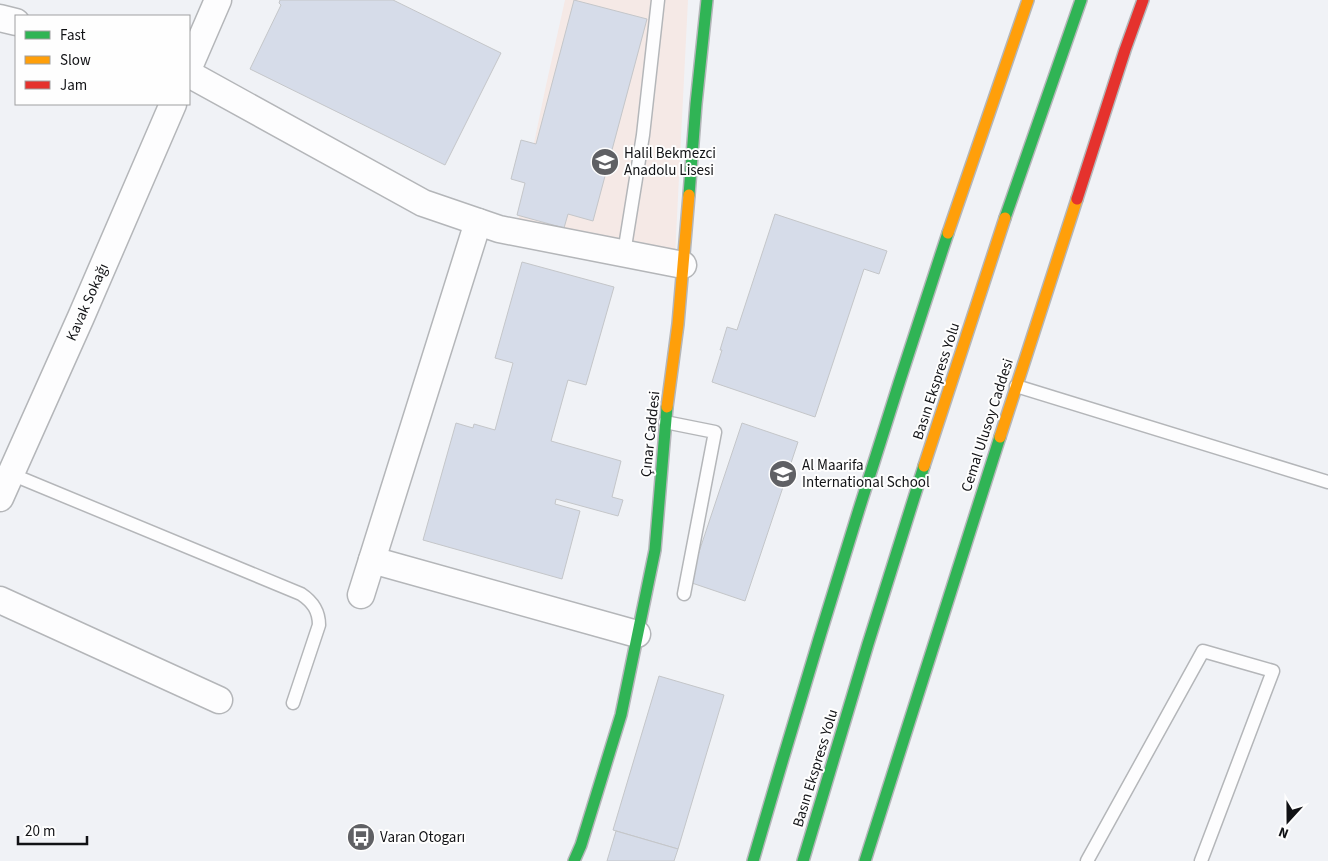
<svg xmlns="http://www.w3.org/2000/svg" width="1328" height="861" font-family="'Source Sans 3',sans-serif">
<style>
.education{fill:#f5e9e6}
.building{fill:#d6dce9;stroke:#c4c6c9}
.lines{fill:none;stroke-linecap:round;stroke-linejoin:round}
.lane-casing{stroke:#b4b6b9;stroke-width:15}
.street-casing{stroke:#b4b6b9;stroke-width:29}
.fast-casing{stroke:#b4b6b9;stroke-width:14}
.slow-casing{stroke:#b4b6b9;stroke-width:14}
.jam-casing{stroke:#b4b6b9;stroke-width:14}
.lane{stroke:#fdfdfe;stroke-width:12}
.street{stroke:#fdfdfe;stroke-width:26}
.fast{stroke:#30b455;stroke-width:11}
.slow{stroke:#ff9f0a;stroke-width:11}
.jam{stroke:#e5322d;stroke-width:11}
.labels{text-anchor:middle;stroke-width:4;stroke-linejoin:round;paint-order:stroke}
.poi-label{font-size:15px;fill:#111215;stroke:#fefefe;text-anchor:start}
.street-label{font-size:15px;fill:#111215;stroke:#fefefe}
</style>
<rect width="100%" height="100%" fill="#f0f2f6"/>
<path class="education" d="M565 0H688L674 276 515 235 545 90Z"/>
<g class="building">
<path d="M280 0H393L501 53 445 165 250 69 281 5 279 3Z"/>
<path d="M574 0 647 19 593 221 568 214 564 228 517 215 525 183 511 179 521 140 536 144Z"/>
<path d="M775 214 887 251 879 274 864 269 815 417 712 382 722 350H720L727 327 737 330Z"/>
<path d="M522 262 614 287 586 385 568 380 551 441 621 461 612 497 623 500 618 516 556 499 555 504 580 511 562 579 423 540 456 423 473 428 474 424 495 430 513 363 495 358Z"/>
<path d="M742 423 798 442 745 601 689 582Z"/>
<path d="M659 676 724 695 678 849 613 830Z"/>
<path d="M616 831 678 849 674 861H607Z"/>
</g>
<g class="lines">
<defs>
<g id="lane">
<path d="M624 253 643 135 658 0"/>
<path d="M1016 386 1328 482"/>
<path d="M665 422 715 432 684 594"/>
<path d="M11 474 301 594C313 602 319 611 319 625L293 703"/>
<path d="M1087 861 1203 651 1273 671 1201 861"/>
</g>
<g id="street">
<path d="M0 18 16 22"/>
<path d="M189 67 218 0"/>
<path d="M189 74 423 203 499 229 683 265"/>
<path d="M0 498 81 317 173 104"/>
<path d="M372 560 637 634"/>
<path d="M361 595 478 222"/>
<path d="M0 600 219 700"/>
</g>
<g id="fast">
<path d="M689 195 696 104 707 0"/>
<path d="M1005 218 1081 0"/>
<path d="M574 861 581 845 621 715 655 550 667 407"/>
<path d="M753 861C814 651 879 441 948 233"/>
<path d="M803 861 868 644 924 466"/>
<path d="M865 861 1000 437"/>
</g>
<g id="slow">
<path d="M948 233 1028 0"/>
<path d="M667 407 678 324 689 195"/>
<path d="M1000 437 1077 199"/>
<path d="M924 466 1005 218"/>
</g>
<path id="jam" d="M1077 199 1125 50 1143 0"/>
</defs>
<use href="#lane" class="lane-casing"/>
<use href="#street" class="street-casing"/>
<use href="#fast" class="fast-casing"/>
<use href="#slow" class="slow-casing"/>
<use href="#jam" class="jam-casing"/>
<use href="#lane" class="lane"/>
<use href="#street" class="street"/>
<use href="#fast" class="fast"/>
<use href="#slow" class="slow"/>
<use href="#jam" class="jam"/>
</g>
<defs>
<symbol id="school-disc" viewBox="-11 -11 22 22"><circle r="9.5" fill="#5f6064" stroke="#fefefe"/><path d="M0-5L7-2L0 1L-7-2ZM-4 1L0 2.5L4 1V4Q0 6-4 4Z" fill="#fff"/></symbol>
<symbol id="bus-disc" viewBox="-11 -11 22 22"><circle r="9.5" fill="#5f6064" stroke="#fefefe"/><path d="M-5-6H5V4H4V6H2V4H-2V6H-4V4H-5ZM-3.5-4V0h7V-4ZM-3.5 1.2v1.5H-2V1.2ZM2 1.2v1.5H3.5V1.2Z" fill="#fff"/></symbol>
</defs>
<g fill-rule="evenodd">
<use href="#school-disc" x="589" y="146" width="32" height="32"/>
<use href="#school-disc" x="767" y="458" width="32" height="32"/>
<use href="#bus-disc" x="345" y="821" width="32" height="32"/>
</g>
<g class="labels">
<g class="poi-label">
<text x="624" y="158">Halil Bekmezci<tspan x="624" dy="17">Anadolu Lisesi</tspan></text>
<text x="802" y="470">Al Maarifa<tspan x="802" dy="17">International School</tspan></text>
<text x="380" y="842">Varan Otogarı</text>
</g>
<g class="street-label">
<text transform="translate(87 302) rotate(-66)" y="5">Kavak Sokağı</text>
<text transform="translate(936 381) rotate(-72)" y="5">Basın Ekspress Yolu</text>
<text transform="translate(987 425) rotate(-72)" y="5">Cemal Ulusoy Caddesi</text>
<text transform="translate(650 434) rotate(-84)" y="5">Çınar Caddesi</text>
<text transform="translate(815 768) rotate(-73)" y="5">Basın Ekspress Yolu</text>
</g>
</g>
<rect x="15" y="15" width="175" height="90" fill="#fefefe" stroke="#9fa0a1"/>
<rect x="25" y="31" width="25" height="8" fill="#30b455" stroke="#9fa0a1"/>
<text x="60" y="40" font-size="15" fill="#111215">Fast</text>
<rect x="25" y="56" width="25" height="8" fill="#ff9f0a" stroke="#9fa0a1"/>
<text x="60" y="65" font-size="15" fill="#111215">Slow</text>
<rect x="25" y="81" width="25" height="8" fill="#e5322d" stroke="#9fa0a1"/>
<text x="60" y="90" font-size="15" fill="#111215">Jam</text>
<g transform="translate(1288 821) rotate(201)" stroke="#fefefe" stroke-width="4" paint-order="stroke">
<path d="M0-4L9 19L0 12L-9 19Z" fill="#111215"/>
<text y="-8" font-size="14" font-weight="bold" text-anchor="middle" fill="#111215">N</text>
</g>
<path d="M18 836v8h69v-8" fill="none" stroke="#111215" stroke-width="2.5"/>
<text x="25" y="836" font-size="15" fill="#111215" stroke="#fefefe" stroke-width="4" paint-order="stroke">20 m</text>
</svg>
